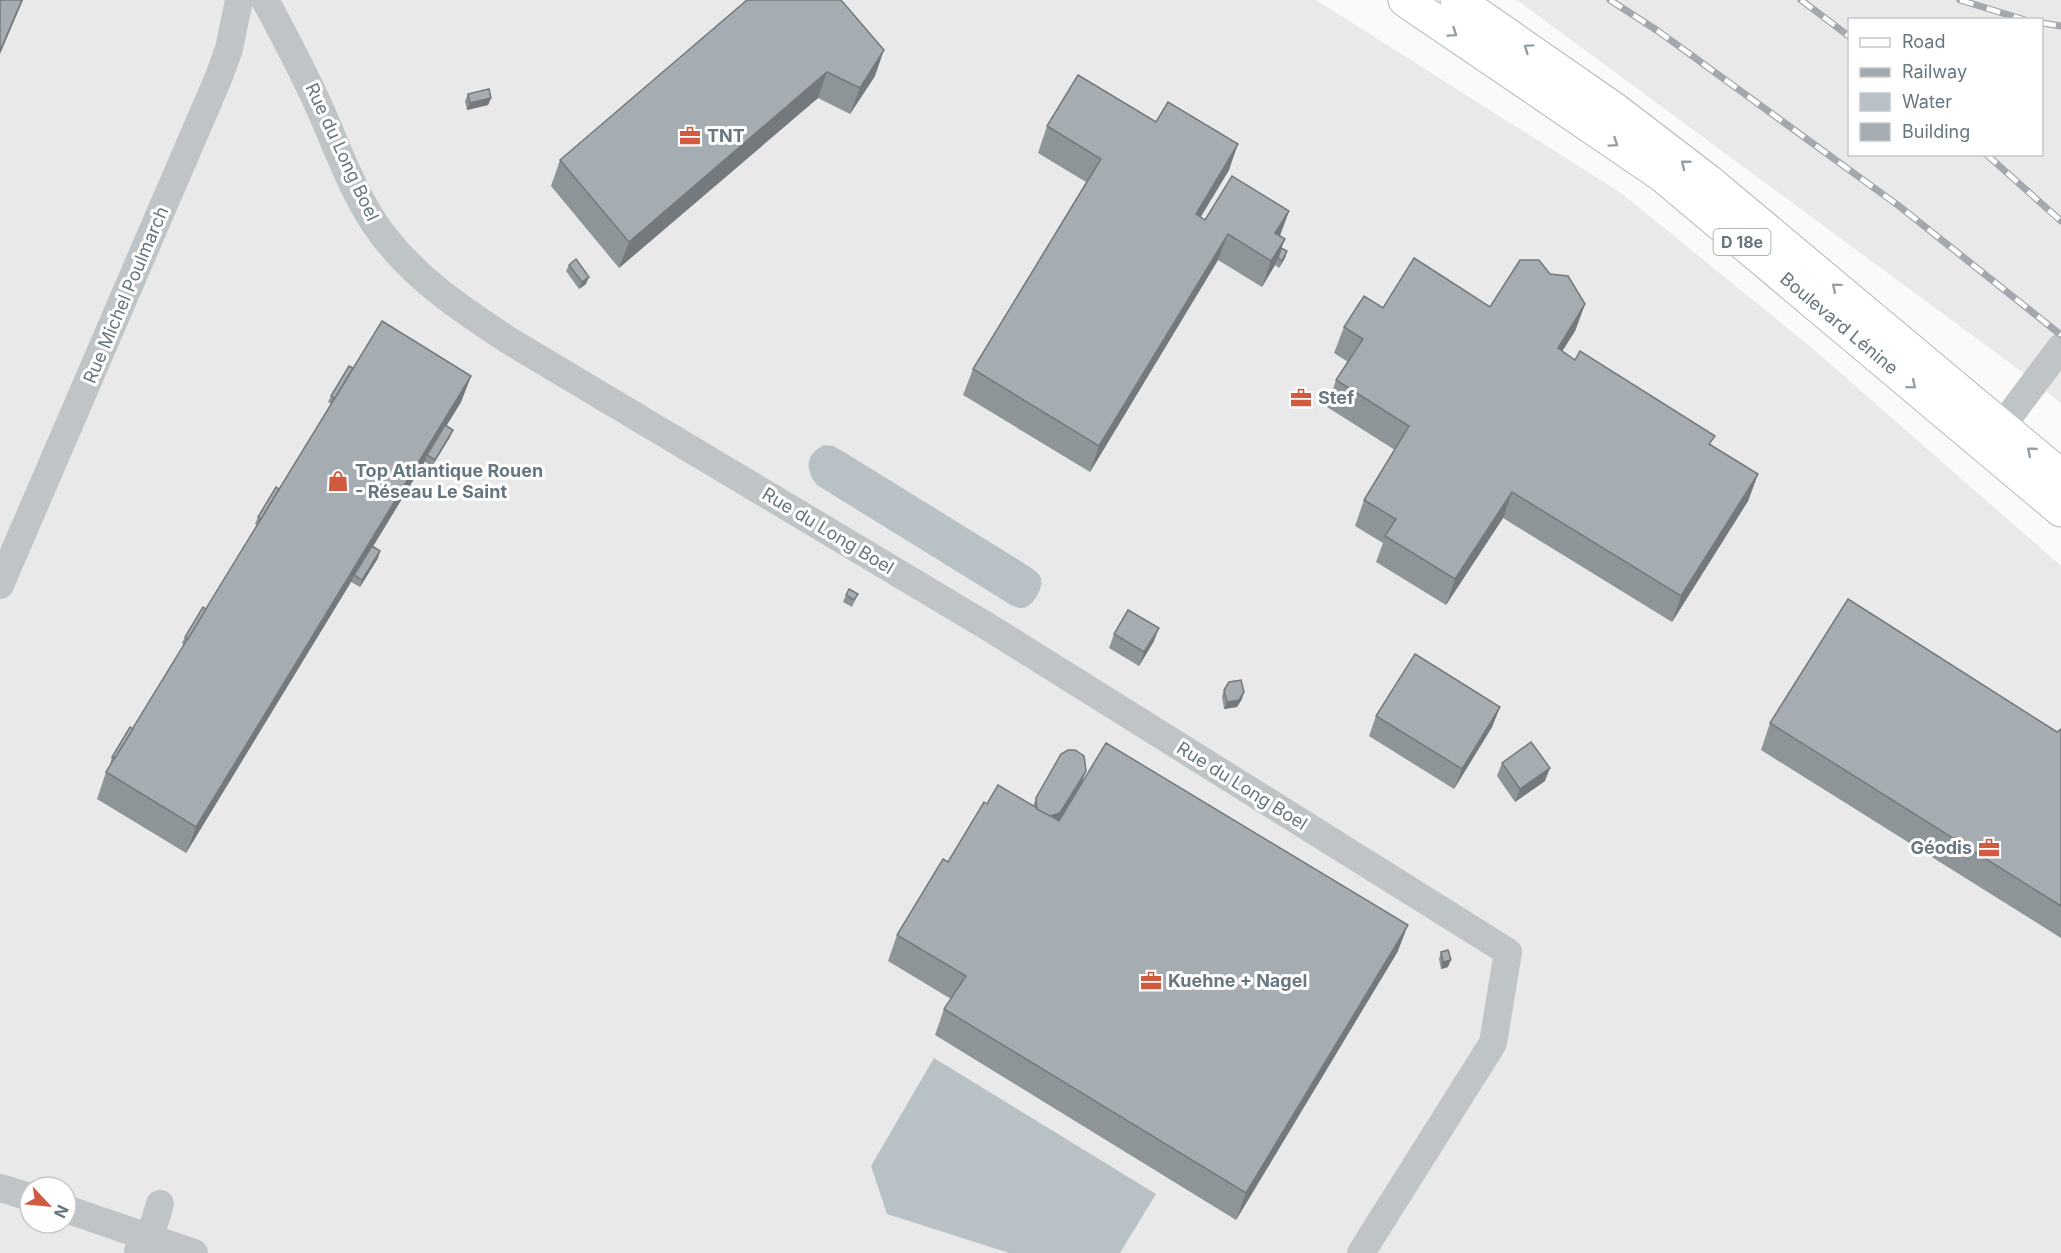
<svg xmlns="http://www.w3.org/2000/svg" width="2061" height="1253" font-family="Inter,sans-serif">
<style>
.built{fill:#e8e9e8;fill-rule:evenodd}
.water{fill:#b8c2c6}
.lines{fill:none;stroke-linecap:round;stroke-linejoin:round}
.primary-casing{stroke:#b3b8bb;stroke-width:35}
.minor{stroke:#bfc4c7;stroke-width:28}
.primary{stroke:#fff;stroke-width:33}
.rail-casing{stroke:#a2a8ad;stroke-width:7}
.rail{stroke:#fff;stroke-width:4.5;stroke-dasharray:14;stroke-linecap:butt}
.wall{fill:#8e9599}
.shaded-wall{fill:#74797d}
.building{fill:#a5adb2;stroke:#74797d;stroke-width:1.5}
.oneway{stroke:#959fa5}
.labels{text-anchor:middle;stroke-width:6;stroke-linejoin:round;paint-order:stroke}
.shield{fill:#fff;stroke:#959fa5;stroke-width:1.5}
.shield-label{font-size:16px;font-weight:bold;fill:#67767f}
.poi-label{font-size:18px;font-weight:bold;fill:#67767f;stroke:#fff;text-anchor:start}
.street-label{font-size:18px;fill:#67767f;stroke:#fff}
</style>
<rect width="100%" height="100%" fill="#fafaf8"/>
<g class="built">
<path d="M0 0H1316L1621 193 1812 348 2061 566V1253H0ZM30 1187H66V1223H30Z"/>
<path d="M1517 0H2061V403L2014 366ZM1850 20H2042V154H1850Z"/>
</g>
<g class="water">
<path d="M824 445 833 446 844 452 1022 562C1028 566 1038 571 1041 578 1044 588 1032 609 1021 608 1017 608 1014 606 1011 605L817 485C805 470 805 454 824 445Z"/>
<path d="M934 1058 1156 1194 1120 1253H1009L887 1214 871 1166Z"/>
</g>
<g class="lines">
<defs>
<g id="primary">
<path id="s1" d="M1405 0 1662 175 2061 510"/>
<path d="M1457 0 1614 109 1708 181 2061 476"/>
</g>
</defs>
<use href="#primary" class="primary-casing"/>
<g class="minor">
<path d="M265 0C285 37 304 73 321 111 339 152 355 198 382 234 417 280 461 309 508 340L990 628 1508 952 1493 1043 1361 1253"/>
<path d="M2002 426 2061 347"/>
<path d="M0 585 218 79 229 49 239 0"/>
<path d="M0 1188 30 1197"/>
<path d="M66 1209 194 1253"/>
<path d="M138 1251 154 1224 160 1204"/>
</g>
<use href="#primary" class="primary"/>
<defs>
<g id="rail">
<path d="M1610 0 1658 31 1899 206 2061 335"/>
<path d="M1801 0 1850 37"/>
<path d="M1960 0 2025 20"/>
<path d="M2042 23 2061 26"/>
<path d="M1986 154 2061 221"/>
</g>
</defs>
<use href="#rail" class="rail-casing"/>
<use href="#rail" class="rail"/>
</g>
<g class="wall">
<path d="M747 0 875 76 850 114 818 98 619 268 551 186 560 160Z"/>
<path d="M468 94 491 98 488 105 467 110 465 101Z"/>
<path d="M1047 126 1229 170 1201 217 1205 220 1289 211 1280 236 1285 239 1281 248 1287 251 1285 258 1279 268 1275 265 1262 287 1218 260 1090 472 963 395 973 369 1086 182 1038 153Z"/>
<path d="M569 265 586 284 579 289 566 271Z"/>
<path d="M1550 274 1585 304 1575 331 1562 351 1575 360 1758 474 1748 501 1672 622 1503 518 1446 605 1376 562 1383 543 1355 526 1364 500 1395 450 1327 407 1336 380 1348 362 1334 353 1344 327 1383 308 1490 307Z"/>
<path d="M353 368 471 376 461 402 446 426 450 437 432 466 425 462V461L373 546 380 551 378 558 360 587 351 582 186 853 97 799 106 772 111 764H110L112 757 133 729 184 645 182 643 185 637 206 609 257 525 255 524 258 517 279 489 331 404 328 402 331 396Z"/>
<path d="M858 594 852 607 843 602 846 595Z"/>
<path d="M1114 634 1154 641 1139 666 1109 648Z"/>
<path d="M1224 690 1242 699 1237 707 1224 709 1222 696Z"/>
<path d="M1500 707 1492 727 1454 789 1369 736 1376 716Z"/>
<path d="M1770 723 2057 732 2061 729V938L1761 750Z"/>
<path d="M1502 763 1545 781 1515 802 1497 776Z"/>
<path d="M1086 771 1081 784 1398 951 1236 1220 935 1035 944 1009 951 999 888 961 897 935 948 862 987 804 1033 806 1036 798Z"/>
<path d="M1441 952 1448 967 1441 969 1439 959Z"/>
</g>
<g class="shaded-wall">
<path d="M22 0H23L0 54V51Z"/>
<path d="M884 50 875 76 850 114 860 88Z"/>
<path d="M827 72 818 98 619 268 629 242Z"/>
<path d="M491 98 488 105 467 110 470 103Z"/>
<path d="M1238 144 1229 170 1186 240 1196 214Z"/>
<path d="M1289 211 1279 237 1275 233Z"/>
<path d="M1228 234 1218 260 1090 472 1099 446Z"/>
<path d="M1285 239 1275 265 1262 287 1271 261Z"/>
<path d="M1287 251 1285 258 1279 268 1282 261Z"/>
<path d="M589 277 586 284 579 289 582 282Z"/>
<path d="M1585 304 1575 331 1548 374 1558 348Z"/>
<path d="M471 376 461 402 428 456 427 455 425 461 355 576 354 575 351 582 186 853 196 827Z"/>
<path d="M453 430 450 437 432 466 435 460Z"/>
<path d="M1758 474 1748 501 1672 622 1681 596Z"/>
<path d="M1512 492 1503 518 1446 605 1455 579Z"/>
<path d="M380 551 378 558 360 587 362 580Z"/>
<path d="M1159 628 1154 641 1139 666 1144 652Z"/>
<path d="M1244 692 1242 699 1237 707 1224 709 1227 702Z"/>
<path d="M1500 707 1492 727 1454 789 1462 769Z"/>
<path d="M1550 768 1545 781 1515 802 1520 789Z"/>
<path d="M1086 771 1081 784 1055 826 1046 817Z"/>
<path d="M1408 925 1398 951 1236 1220 1246 1193Z"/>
<path d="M1451 960 1448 967 1441 969 1443 962Z"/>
</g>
<g class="building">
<path d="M0 0H22L0 51Z"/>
<path d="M747 0H841L884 50 860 88 827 72 629 242 560 160Z"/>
<path d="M1078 75 1156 122 1168 102 1238 144 1196 214 1205 220 1232 176 1289 211 1275 233 1285 239 1271 261 1228 234 1099 446 973 369 1101 159 1047 126Z"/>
<path d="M489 89 491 98 470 103 468 94Z"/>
<path d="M1281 248 1287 251 1282 261 1278 258Z"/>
<path d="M1414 258 1490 307 1520 260H1539L1550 274 1568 276 1585 304 1558 348 1575 360 1580 351 1715 436 1709 444 1758 474 1681 596 1512 492 1455 579 1385 536 1396 519 1364 500 1409 426 1336 380 1363 339 1344 327 1364 296 1383 308Z"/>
<path d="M576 259 589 277 582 282 569 265Z"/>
<path d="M382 321 471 376 196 827 106 772Z"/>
<path d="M349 366 353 368 335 398 331 396Z"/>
<path d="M445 425 453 430 435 460 427 455Z"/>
<path d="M276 487 279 489 261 519 258 517Z"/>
<path d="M372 546 380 551 362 580 354 575Z"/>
<path d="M849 589 858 594 854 600 846 595Z"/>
<path d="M1848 599 2057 732 2061 729V906L1770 723Z"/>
<path d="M203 607 206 609 188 639 185 637Z"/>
<path d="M1128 610 1159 628 1144 652 1114 634Z"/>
<path d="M1415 654 1500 707 1462 769 1376 716Z"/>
<path d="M1241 680 1244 692 1239 700 1227 702 1224 690 1229 682Z"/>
<path d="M130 727 133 729 115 758 112 757Z"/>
<path d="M1531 742 1550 768 1520 789 1502 763Z"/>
<path d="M1106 743 1408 925 1246 1193 944 1009 966 976 897 935 943 859 948 862 984 802 987 804 998 785 1059 821Z"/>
<path d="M1068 750H1075L1084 756 1086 771 1060 813 1050 816 1037 809 1036 798 1061 754Z"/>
<path d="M1448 950 1451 960 1443 962 1441 952Z"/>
</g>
<defs><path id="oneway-chevron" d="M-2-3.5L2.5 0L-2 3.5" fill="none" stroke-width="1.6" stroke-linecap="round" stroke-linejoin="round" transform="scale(1.5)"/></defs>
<g class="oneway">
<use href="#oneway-chevron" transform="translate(1453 33) rotate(34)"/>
<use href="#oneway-chevron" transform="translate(1528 48) rotate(-145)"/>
<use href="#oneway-chevron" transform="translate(1614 143) rotate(34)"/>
<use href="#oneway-chevron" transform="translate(1685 164) rotate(-142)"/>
<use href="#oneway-chevron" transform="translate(1836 287) rotate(-140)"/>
<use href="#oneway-chevron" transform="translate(1912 385) rotate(40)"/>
<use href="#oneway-chevron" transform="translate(2031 451) rotate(-140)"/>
</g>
<defs>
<symbol id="office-bare" viewBox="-9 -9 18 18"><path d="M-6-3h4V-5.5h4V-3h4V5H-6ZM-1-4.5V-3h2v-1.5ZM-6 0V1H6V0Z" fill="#d05b41" stroke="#fff" stroke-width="2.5" paint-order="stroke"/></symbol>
<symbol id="shop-bare" viewBox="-9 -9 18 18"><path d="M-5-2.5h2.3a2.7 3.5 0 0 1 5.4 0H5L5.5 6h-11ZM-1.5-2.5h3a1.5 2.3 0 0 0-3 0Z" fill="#d05b41" stroke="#fff" stroke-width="2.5" paint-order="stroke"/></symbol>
</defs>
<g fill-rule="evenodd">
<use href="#office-bare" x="675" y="121" width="30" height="30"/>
<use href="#office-bare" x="1286" y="383" width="30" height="30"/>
<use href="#shop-bare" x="323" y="466" width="30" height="30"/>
<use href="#office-bare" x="1974" y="833" width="30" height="30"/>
<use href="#office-bare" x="1136" y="966" width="30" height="30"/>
</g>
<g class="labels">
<rect class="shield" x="1713.5" y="229" width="57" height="26" rx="4.5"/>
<g class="shield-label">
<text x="1742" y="248">D 18e</text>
</g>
<g class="poi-label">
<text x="707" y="142">TNT</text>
<text x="1318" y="404">Stef</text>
<text x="355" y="477">Top Atlantique Rouen<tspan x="355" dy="21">- Réseau Le Saint</tspan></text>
<text x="1972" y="854" text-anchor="end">Géodis</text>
<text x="1168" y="987">Kuehne + Nagel</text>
</g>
<g class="street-label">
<text transform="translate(342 152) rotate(65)" y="6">Rue du Long Boel</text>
<text transform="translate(126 295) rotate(-67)" y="6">Rue Michel Poulmarch</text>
<text dy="6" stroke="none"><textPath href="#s1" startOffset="542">Boulevard Lénine</textPath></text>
<text transform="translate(828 531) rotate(31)" y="6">Rue du Long Boel</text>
<text transform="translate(1242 786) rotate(32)" y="6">Rue du Long Boel</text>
</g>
</g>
<rect x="1848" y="18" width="195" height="138" fill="#ffffff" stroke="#c2c8cc" stroke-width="1.5"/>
<rect x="1860" y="38" width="30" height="9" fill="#ffffff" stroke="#c2c8cc" stroke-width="1.5"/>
<text x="1902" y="48" font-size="18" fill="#67767f">Road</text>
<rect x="1860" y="68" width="30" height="9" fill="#a2a8ad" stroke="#c2c8cc" stroke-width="1.5"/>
<text x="1902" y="78" font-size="18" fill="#67767f">Railway</text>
<rect x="1860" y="93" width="30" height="18" fill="#b8c2c6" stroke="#c2c8cc" stroke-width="1.5"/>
<text x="1902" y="108" font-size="18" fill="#67767f">Water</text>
<rect x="1860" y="123" width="30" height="18" fill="#a5adb2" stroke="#c2c8cc" stroke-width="1.5"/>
<text x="1902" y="138" font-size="18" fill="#67767f">Building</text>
<g transform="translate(48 1205) rotate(116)"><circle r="28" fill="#ffffff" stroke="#c2c8cc" stroke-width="1.5"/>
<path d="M0-4.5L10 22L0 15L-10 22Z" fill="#d05b41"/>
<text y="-9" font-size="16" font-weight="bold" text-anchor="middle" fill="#67767f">N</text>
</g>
</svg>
